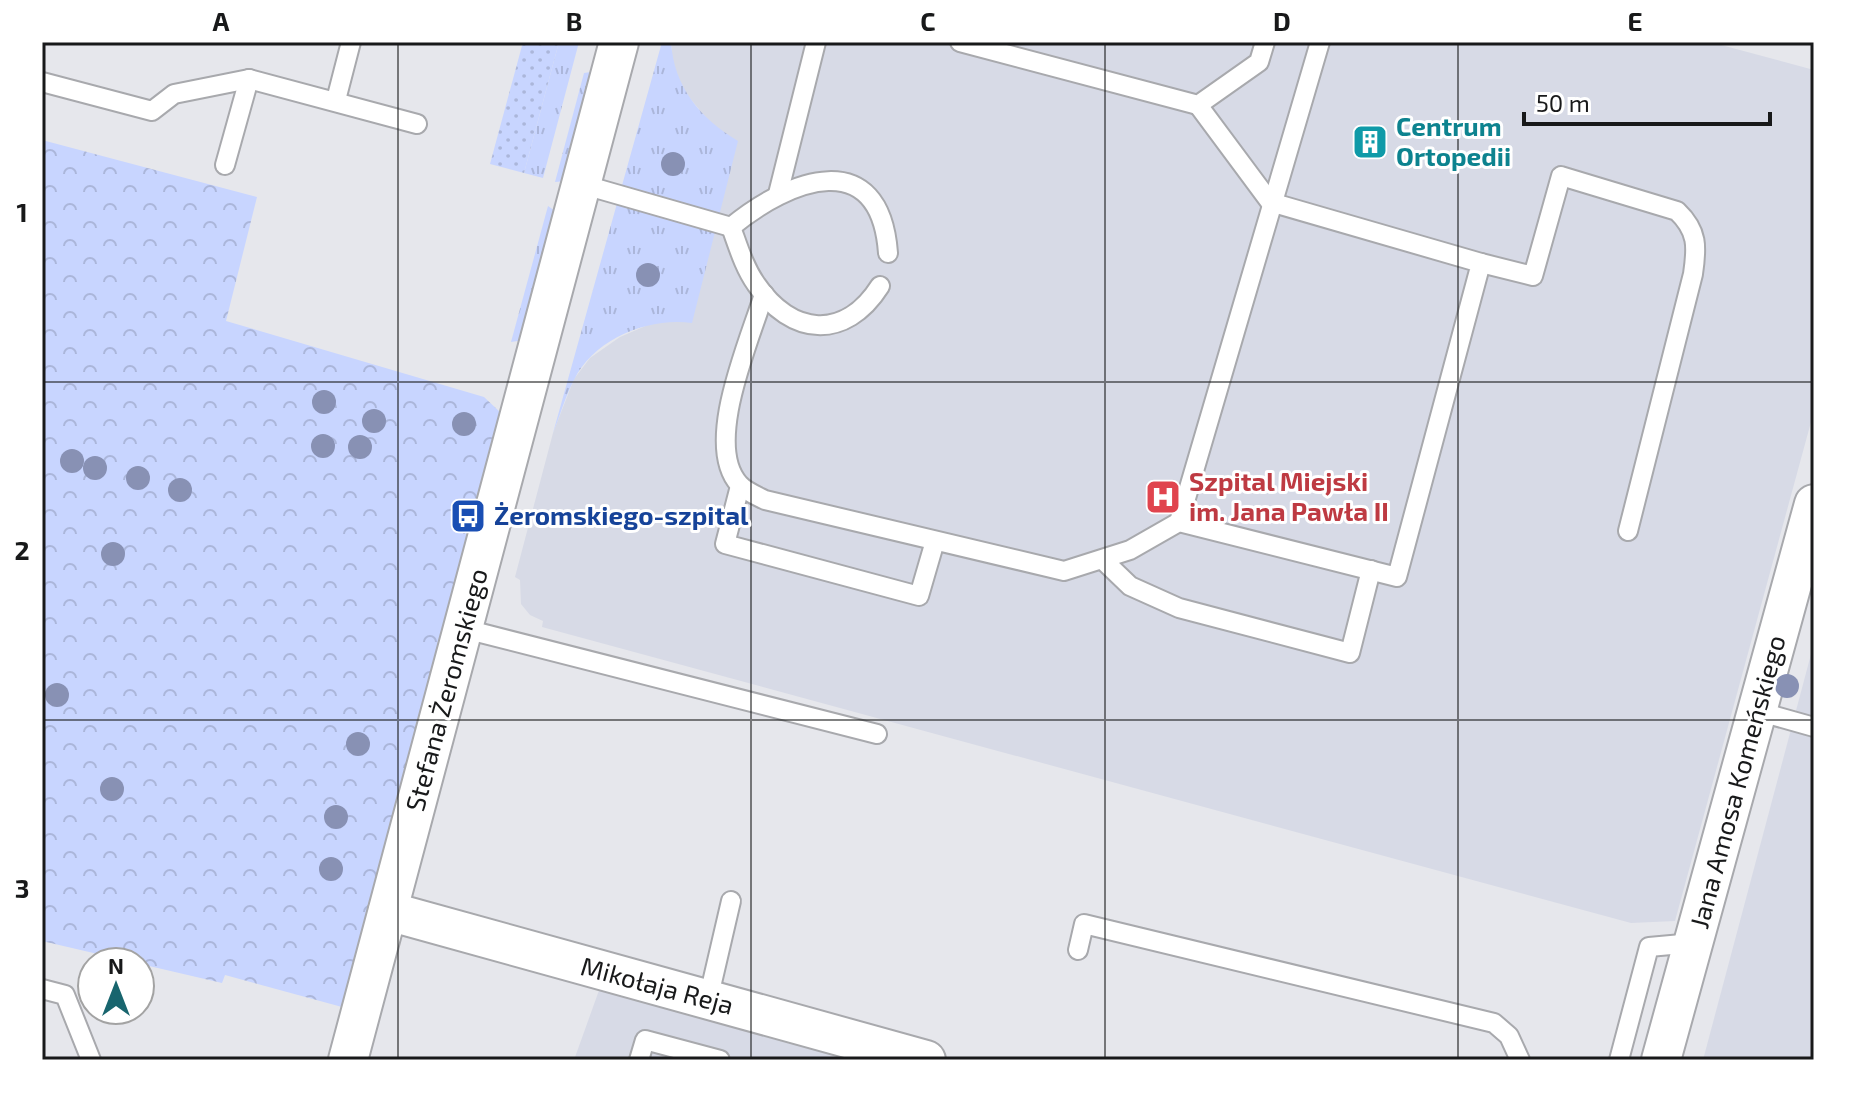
<svg xmlns="http://www.w3.org/2000/svg" width="1856" height="1102" font-family="'Exo 2',sans-serif">
<style>
.built{fill:#d7dae6}
.grass{fill:url(#grass-tufts)}
.park{fill:url(#park-crowns)}
.garden{fill:url(#garden-dots)}
.lines{fill:none;stroke-linecap:round;stroke-linejoin:round}
.lane-casing{stroke:#a8a9ad;stroke-width:22}
.street-casing{stroke:#a8a9ad;stroke-width:42}
.lane{stroke:#fff;stroke-width:18}
.street{stroke:#fff;stroke-width:38}
.tree{fill:#8891b4}
.grid{fill:none;stroke:#18191a;stroke-width:2;stroke-opacity:0.55}
.labels{text-anchor:middle;stroke-width:6;stroke-linejoin:round;paint-order:stroke}
.culture-label{font-size:26px;font-weight:bold;fill:#0d838f;stroke:#fff;text-anchor:start}
.health-label{font-size:26px;font-weight:bold;fill:#be3a42;stroke:#fff;text-anchor:start}
.transit-label{font-size:26px;font-weight:bold;fill:#164399;stroke:#fff;text-anchor:start}
.street-label{font-size:26px;fill:#18191a;stroke:#fff}
.neatline{fill:none;stroke:#18191a;stroke-width:3}
.grid-label{font-size:26px;text-anchor:middle;font-weight:bold;fill:#18191a}
</style>
<defs>
<pattern id="grass-tufts" width="24" height="20" patternUnits="userSpaceOnUse" patternTransform="scale(2)"><rect width="24" height="20" fill="#c8d5ff"/><path d="M3 7l-1-3M5 7V3M7 7l1-3M15 17l-1-3M17 17v-4M19 17l1-3" fill="none" stroke="#abb6da"/></pattern>
<pattern id="park-crowns" width="20" height="18" patternUnits="userSpaceOnUse" patternTransform="scale(2)"><rect width="20" height="18" fill="#c8d5ff"/><path d="M2 6a3 3 0 1 1 6 0M12 15a3 3 0 1 1 6 0" fill="none" stroke="#abb6da"/></pattern>
<pattern id="garden-dots" width="8" height="8" patternUnits="userSpaceOnUse" patternTransform="scale(2)"><rect width="8" height="8" fill="#c8d5ff"/><path d="M2 2h.1M6 6h.1" fill="none" stroke="#abb6da" stroke-width="1.8" stroke-linecap="round"/></pattern>
</defs>
<rect width="100%" height="100%" fill="#e6e7ec"/>
<g class="built">
<path d="M671 42H1710L1814 70V411L1675 921 1631 923 542 627 543 621 530 615 521 604 520 580 515 577 553 433 574 379 590 358 620 337 657 321 691 322 719 214 722 200 713 126 683 90 673 68Z"/>
<path d="M1814 643V1060H1703Z"/>
<path d="M602 982 881 1060H574Z"/>
</g>
<g class="grass">
<path d="M559 42H579L543 178 524 173Z"/>
<path d="M662 42H671C674 87 700 118 738 141L692 323C648 317 594 339 574 380 565 397 560 416 553 433Z"/>
<path d="M597 71 567 181 555 182 584 73Z"/>
<path d="M548 206 558 213 524 340 511 342Z"/>
</g>
<path class="park" d="M42 140 257 197 226 321 484 397 501 413 342 1007 225 975 222 983 42 941Z"/>
<path class="garden" d="M523 42H559L524 173 490 164Z"/>
<g class="lines">
<defs>
<g id="lane">
<path d="M960 42 1198 105 1259 62 1265 42"/>
<path d="M42 82 152 111 174 94 249 79 417 124"/>
<path d="M336 100 351 42"/>
<path d="M225 165 249 79"/>
<path d="M581 184 731 227"/>
<path d="M778 194 816 42"/>
<path d="M731 227C738 246 744 267 756 284 791 336 845 341 880 286"/>
<path d="M731 227C789 179 880 144 888 253"/>
<path d="M1481 263 1533 276 1561 176 1677 211C1698 231 1697 247 1693 274L1628 531"/>
<path d="M764 294C750 340 703 444 739 484 745 491 757 496 765 500L1064 571 1130 550 1179 522 1397 577 1481 263 1270 202 1198 105"/>
<path d="M740 486 725 544 919 596 935 541"/>
<path d="M1179 522 1320 42"/>
<path d="M1104 561 1130 586 1179 608 1350 653 1371 570"/>
<path d="M465 629 877 734"/>
<path d="M1757 711 1814 727"/>
<path d="M1078 950 1084 924 1494 1023 1509 1036 1520 1060"/>
<path d="M42 989 65 995 91 1060"/>
<path d="M708 1000 731 901"/>
<path d="M639 1060 645 1040 720 1060"/>
<path d="M1619 1060 1649 947 1693 943"/>
</g>
<g id="street">
<path d="M388 911 926 1060"/>
<path d="M348 1060 619 42"/>
<path d="M1661 1060 1814 504"/>
</g>
</defs>
<use href="#lane" class="lane-casing"/>
<use href="#street" class="street-casing"/>
<use href="#lane" class="lane"/>
<use href="#street" class="street"/>
</g>
<g class="tree">
<circle cx="673" cy="164" r="12"/>
<circle cx="648" cy="275" r="12"/>
<circle cx="324" cy="402" r="12"/>
<circle cx="374" cy="421" r="12"/>
<circle cx="464" cy="424" r="12"/>
<circle cx="323" cy="446" r="12"/>
<circle cx="360" cy="447" r="12"/>
<circle cx="72" cy="461" r="12"/>
<circle cx="95" cy="468" r="12"/>
<circle cx="138" cy="478" r="12"/>
<circle cx="180" cy="490" r="12"/>
<circle cx="113" cy="554" r="12"/>
<circle cx="1787" cy="686" r="12"/>
<circle cx="57" cy="695" r="12"/>
<circle cx="358" cy="744" r="12"/>
<circle cx="112" cy="789" r="12"/>
<circle cx="336" cy="817" r="12"/>
<circle cx="331" cy="869" r="12"/>
</g>
<path class="grid" d="M398 42V1060M751 42V1060M1105 42V1060M1458 42V1060M42 382H1814M42 720H1814"/>
<defs>
<symbol id="building-square" viewBox="-11 -11 22 22"><rect x="-9" y="-9" width="18" height="18" rx="4" fill="#0f9aa8" stroke="#fff"/><path d="M-4-6H4V6H1V3H-1V6H-4ZM-2.5-4.3h1.7v1.8h-1.7ZM.8-4.3h1.7v1.8H.8ZM-2.5-1h1.7V.8h-1.7ZM.8-1h1.7V.8H.8Z" fill="#fff"/></symbol>
<symbol id="hospital-square" viewBox="-11 -11 22 22"><rect x="-9" y="-9" width="18" height="18" rx="4" fill="#e0444e" stroke="#fff"/><path d="M-5-5h3v3.5h4V-5h3V5h-3V1.5h-4V5h-3Z" fill="#fff"/></symbol>
<symbol id="bus-square" viewBox="-11 -11 22 22"><rect x="-9" y="-9" width="18" height="18" rx="4" fill="#1a4fb4" stroke="#fff"/><path d="M-5-6H5V4H4V6H2V4H-2V6H-4V4H-5ZM-3.5-4V0h7V-4ZM-3.5 1.2v1.5H-2V1.2ZM2 1.2v1.5H3.5V1.2Z" fill="#fff"/></symbol>
</defs>
<g fill-rule="evenodd">
<use href="#building-square" x="1350" y="122" width="40" height="40"/>
<use href="#hospital-square" x="1143" y="477" width="40" height="40"/>
<use href="#bus-square" x="448" y="496" width="40" height="40"/>
</g>
<g class="labels">
<g class="culture-label">
<text x="1396" y="136">Centrum<tspan x="1396" dy="30">Ortopedii</tspan></text>
</g>
<g class="health-label">
<text x="1189" y="491">Szpital Miejski<tspan x="1189" dy="30">im. Jana Pawła II</tspan></text>
</g>
<g class="transit-label">
<text x="494" y="525">Żeromskiego-szpital</text>
</g>
<g class="street-label">
<text transform="translate(447 690) rotate(-75)" y="9">Stefana Żeromskiego</text>
<text transform="translate(1738 782) rotate(-75)" y="9">Jana Amosa Komeńskiego</text>
<text transform="translate(657 986) rotate(15)" y="9">Mikołaja Reja</text>
</g>
</g>
<rect width="1856" height="1102" fill="none" stroke="#ffffff" stroke-width="88"/>
<g transform="translate(116 986)"><circle r="38" fill="#ffffff" stroke="#a3a3a3" stroke-width="2"/>
<path d="M0-6L14 30L0 20L-14 30Z" fill="#18656e"/>
<text y="-12" font-size="22" font-weight="bold" text-anchor="middle" fill="#18191a">N</text>
</g>
<path d="M1524 112v12h246v-12" fill="none" stroke="#18191a" stroke-width="4"/>
<text x="1536" y="112" font-size="24" fill="#18191a" stroke="#ffffff" stroke-width="6" paint-order="stroke">50 m</text>
<rect x="44" y="44" width="1768" height="1014" class="neatline"/>
<g class="grid-label">
<text x="221" y="31">A</text>
<text x="574" y="31">B</text>
<text x="928" y="31">C</text>
<text x="1282" y="31">D</text>
<text x="1635" y="31">E</text>
<text x="22" y="222">1</text>
<text x="22" y="560">2</text>
<text x="22" y="898">3</text>
</g>
</svg>
